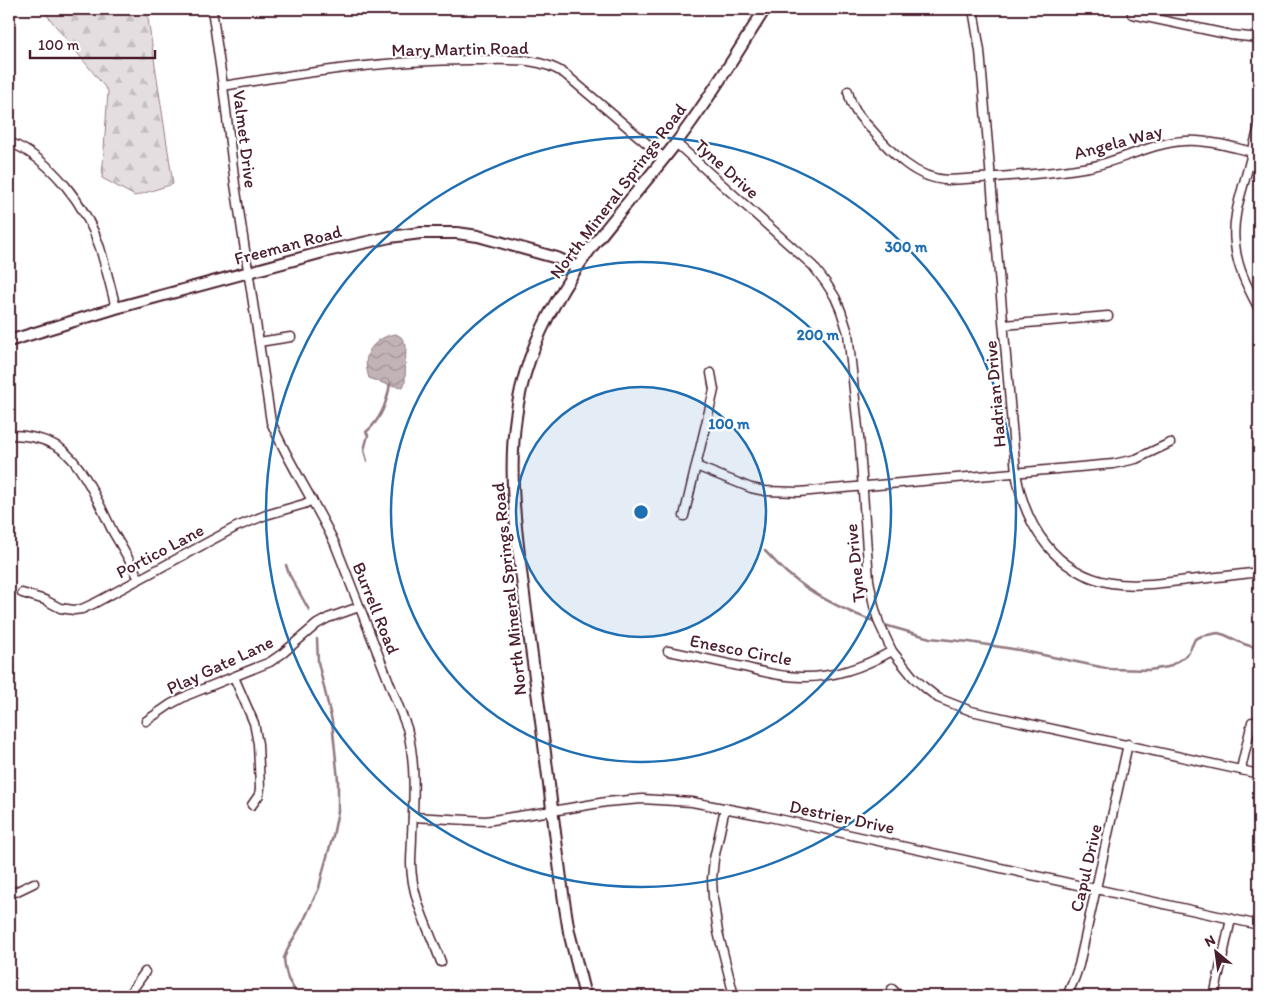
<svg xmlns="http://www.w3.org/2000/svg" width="1268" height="1005" font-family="Itim,sans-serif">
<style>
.forest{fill:url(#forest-firs);stroke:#987e86}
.water{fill:url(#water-waves);stroke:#91787e}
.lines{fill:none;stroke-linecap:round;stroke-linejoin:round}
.stream{stroke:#91787e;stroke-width:2.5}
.street-casing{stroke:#4a1f2b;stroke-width:11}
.secondary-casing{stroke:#4a1f2b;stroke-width:14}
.street{stroke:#fff;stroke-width:8}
.secondary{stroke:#fff;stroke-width:10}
.ring{fill:none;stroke:#1f6fb2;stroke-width:2.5}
.labels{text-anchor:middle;stroke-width:4.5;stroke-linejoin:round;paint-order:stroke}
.street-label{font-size:18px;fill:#4a1f2b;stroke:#fff}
.centre{fill:#1f6fb2;stroke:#fff;stroke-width:2.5}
.ring-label{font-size:15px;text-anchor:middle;font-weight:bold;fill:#1f6fb2;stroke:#fff;stroke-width:4.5;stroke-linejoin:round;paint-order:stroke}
</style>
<defs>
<pattern id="forest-firs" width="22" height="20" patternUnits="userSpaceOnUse" patternTransform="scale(1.25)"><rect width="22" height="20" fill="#e5dee0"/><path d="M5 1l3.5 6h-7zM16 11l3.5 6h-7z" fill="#c6bec0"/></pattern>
<pattern id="water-waves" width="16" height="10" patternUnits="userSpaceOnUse" patternTransform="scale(1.25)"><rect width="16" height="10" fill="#c1b3b6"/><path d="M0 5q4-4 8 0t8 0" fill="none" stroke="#9f9194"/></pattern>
</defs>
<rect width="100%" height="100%" fill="#fff"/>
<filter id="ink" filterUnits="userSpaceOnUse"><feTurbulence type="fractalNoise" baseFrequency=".02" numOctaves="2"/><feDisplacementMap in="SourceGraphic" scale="10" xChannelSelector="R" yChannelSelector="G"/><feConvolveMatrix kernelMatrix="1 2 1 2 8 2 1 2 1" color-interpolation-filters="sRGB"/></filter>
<g filter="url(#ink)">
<path class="forest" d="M42 9H177L147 12 173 184 135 196 102 178 108 91Z"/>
<path class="water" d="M396 334 401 337 406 345 405 382 403 387 388 385 369 378C364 362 365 352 378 341 384 337 388 335 396 334Z"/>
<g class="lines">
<g class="stream">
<path d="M367 461 364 450 368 435 366 432C381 420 387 403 390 384"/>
<path d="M765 551C772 558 779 566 787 573 813 595 845 611 876 622"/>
<path d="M286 565 289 574 309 610"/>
<path d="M881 624 930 638 969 642 1019 650 1110 669 1149 670 1168 667 1183 658 1189 652 1195 639 1202 636 1218 633 1225 635 1244 644 1259 649"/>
<path d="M298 996 288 979 285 967 284 958 289 946 303 922 319 888 324 867 333 836 338 811V780L332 721 318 662 317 639"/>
</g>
<defs>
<g id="street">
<path d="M212 9 223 86 235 184 271 422C289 464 315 502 335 544L407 728C416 763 414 798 412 834 412 844 411 854 411 864 412 900 429 929 441 962"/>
<path d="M973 9 980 51 1016 473C1025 526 1055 573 1111 583 1136 587 1162 583 1187 580 1211 578 1235 575 1259 572"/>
<path d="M1132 14 1231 35 1259 38"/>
<path d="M223 86C308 72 394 59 480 60 509 60 540 57 565 74L664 158"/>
<path d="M848 91C849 95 850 101 853 106 857 115 865 123 872 130 892 153 915 179 948 180 995 177 1042 175 1089 167 1121 161 1151 143 1184 141 1206 139 1238 148 1259 154"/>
<path d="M1259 127C1254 144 1250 162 1245 179 1239 200 1232 222 1235 244 1237 268 1248 288 1259 309"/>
<path d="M9 142C51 159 86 205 100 248 106 268 111 288 116 308"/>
<path d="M676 143 813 266 826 283 835 297 841 311 848 333 860 447 869 580 874 606 879 623 892 651 913 677 923 686 938 698 971 711 1259 774"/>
<path d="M1004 325 1108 316"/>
<path d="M259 342 291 337"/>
<path d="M9 435C27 435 44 438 60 448 83 464 100 506 113 532 122 547 131 563 139 579"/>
<path d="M696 466 751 488 765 491 799 492 1113 464 1136 459 1170 443"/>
<path d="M684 516 714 390 711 373"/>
<path d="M22 593 45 600 60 608 74 610 82 609 95 603 236 527 266 515 304 504 312 500"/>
<path d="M668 651C694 656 719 662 744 667 762 672 781 677 801 677 833 678 864 667 892 651"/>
<path d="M234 677 254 723 258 744 260 788 259 795 252 805"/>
<path d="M146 721 171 704 188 695 270 662 283 653 317 624 328 618 359 607"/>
<path d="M1241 769 1252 722"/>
<path d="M725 808 714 859 712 879 713 897 718 932 734 996"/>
<path d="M413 817 486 821 552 811 606 802 642 799 692 802 765 816 1259 925"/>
<path d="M9 895 34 883"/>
<path d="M892 989 899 996"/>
<path d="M128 996 145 972"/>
<path d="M1067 996 1075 977 1079 965 1128 744"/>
<path d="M1214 996 1231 919"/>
</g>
<g id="secondary">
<path d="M9 341 116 308 327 251 390 237 421 233H457L478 236 557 258 577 267"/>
<path d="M585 996 569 932 564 901C554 829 546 756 536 684 530 643 525 603 520 563 514 514 509 465 516 417 521 377 536 337 556 302 588 243 636 196 676 143 709 100 736 54 765 9"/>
</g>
</defs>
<use href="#street" class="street-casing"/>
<use href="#secondary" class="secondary-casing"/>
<use href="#street" class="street"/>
<use href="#secondary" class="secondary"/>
</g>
</g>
<circle cx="641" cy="512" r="125" fill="#1f6fb2" fill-opacity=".12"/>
<g class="ring">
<circle cx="641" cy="512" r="125"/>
<circle cx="641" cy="512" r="250"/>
<circle cx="641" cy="512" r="375"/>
</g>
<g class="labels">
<g class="street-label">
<text transform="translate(460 49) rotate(-1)" y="6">Mary Martin Road</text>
<text transform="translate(245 139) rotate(83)" y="6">Valmet Drive</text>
<text transform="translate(1118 142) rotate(-15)" y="6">Angela Way</text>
<text transform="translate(727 169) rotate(42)" y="6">Tyne Drive</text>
<text transform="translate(618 191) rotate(-53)" y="6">North Mineral Springs Road</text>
<text transform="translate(288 245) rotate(-15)" y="6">Freeman Road</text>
<text transform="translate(995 394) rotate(-95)" y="6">Hadrian Drive</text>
<text transform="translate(160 551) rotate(-28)" y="6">Portico Lane</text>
<text transform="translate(855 563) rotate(-96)" y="6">Tyne Drive</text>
<text transform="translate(509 589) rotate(-96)" y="6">North Mineral Springs Road</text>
<text transform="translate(376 608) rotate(68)" y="6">Burrell Road</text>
<text transform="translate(741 650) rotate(11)" y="6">Enesco Circle</text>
<text transform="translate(220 665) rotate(-25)" y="6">Play Gate Lane</text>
<text transform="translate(842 817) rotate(12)" y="6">Destrier Drive</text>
<text transform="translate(1086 868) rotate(-77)" y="6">Capul Drive</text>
</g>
</g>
<circle cx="641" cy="512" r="8" class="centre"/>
<g class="ring-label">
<text x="906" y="252">300 m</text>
<text x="818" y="340">200 m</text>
<text x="729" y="429">100 m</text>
</g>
<rect width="1268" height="1005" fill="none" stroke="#fff" stroke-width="30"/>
<rect x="15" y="15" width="1238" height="975" fill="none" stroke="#4a1f2b" stroke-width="2" filter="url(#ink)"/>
<g transform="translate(1216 952) rotate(331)" stroke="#ffffff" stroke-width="4" paint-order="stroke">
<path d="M0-4L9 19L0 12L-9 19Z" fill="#4a1f2b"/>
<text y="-8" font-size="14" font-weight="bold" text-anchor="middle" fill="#4a1f2b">N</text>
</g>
<path d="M30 50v8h125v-8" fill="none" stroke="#4a1f2b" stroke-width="2.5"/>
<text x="38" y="50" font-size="15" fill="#4a1f2b" stroke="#ffffff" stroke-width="4" paint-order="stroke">100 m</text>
</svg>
